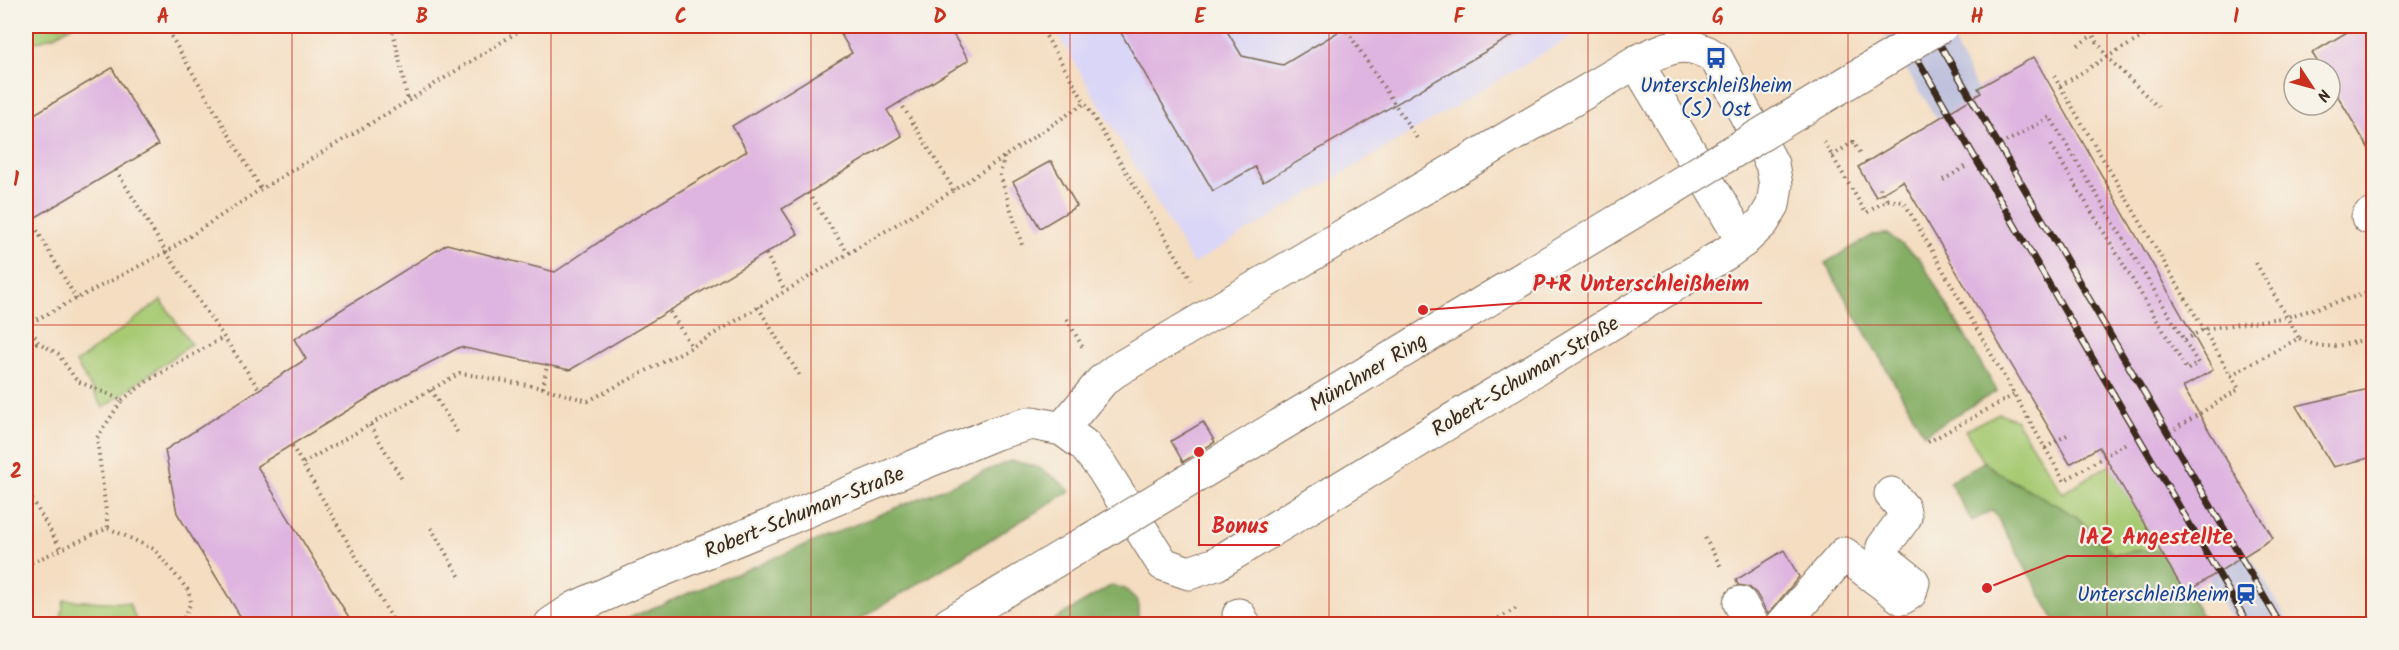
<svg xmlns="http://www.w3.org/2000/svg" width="2399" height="650" font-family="Kalam,sans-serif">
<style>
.built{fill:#dad6f7}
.industrial{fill:#c0c2dd}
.green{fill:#a7ca73;stroke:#717a48;stroke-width:1.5}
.forest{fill:#85ae65;stroke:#606c42;stroke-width:1.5}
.building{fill:#deb4e0}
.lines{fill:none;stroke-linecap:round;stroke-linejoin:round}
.minor-casing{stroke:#7c6957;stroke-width:35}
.major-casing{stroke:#7c6957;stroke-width:35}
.path{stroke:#7c6957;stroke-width:4;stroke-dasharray:1.5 4.5;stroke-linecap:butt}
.minor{stroke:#fff;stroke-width:33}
.major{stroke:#fff;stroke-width:33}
.rail-casing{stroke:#3b2a1e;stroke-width:7}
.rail{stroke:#f7f3e8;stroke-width:4.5;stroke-dasharray:14;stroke-linecap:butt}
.major-bridge-casing{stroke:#7c6957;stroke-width:35;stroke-linecap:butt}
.major-bridge{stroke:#fff;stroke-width:33}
.grid{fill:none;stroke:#c8321e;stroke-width:1.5;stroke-opacity:0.55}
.labels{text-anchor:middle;stroke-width:4.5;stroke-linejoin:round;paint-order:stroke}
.transit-label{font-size:21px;fill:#164399;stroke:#f7f3e8}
.street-label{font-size:21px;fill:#3b2a1e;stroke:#f7f3e8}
.leader{fill:none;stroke:#d62828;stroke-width:2}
.callout-dot{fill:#d62828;stroke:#f7f3e8;stroke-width:2}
.callout-label{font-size:22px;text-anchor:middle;font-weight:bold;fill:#d62828;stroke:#f7f3e8;stroke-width:4.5;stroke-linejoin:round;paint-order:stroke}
.neatline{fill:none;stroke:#c8321e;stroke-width:2}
.grid-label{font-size:20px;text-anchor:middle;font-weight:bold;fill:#c8321e}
</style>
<rect width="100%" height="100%" fill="#f7f3e8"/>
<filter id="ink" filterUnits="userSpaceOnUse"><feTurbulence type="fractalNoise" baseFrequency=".0167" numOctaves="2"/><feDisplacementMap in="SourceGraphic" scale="12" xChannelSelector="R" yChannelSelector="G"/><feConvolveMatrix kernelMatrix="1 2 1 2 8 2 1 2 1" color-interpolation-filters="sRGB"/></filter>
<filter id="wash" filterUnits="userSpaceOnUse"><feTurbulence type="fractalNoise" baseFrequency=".008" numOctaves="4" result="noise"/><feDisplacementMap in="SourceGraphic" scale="24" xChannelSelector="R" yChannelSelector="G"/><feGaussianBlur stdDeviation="1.35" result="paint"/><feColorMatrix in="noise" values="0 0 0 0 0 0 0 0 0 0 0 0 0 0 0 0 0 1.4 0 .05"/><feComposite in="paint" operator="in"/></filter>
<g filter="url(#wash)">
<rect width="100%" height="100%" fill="#f4ddc1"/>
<path class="built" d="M1053 26H1588L1193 264Z"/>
<path class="industrial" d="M1879 26H1945L1996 126 2290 624H2235L1955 148Z"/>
<g class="green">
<path d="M26 26H72L54 36 26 45Z"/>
<path d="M161 300 191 344 103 408 76 363Z"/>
<path d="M1999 413 2015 419 2063 493 2110 464 2163 552 2143 550 2113 554 2076 516 2002 475 1984 462 1965 430Z"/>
<path d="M64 600 129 603 138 624H60Z"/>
</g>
<g class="forest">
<path d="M1888 234 1920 259 1997 391 1924 434 1825 263 1873 235Z"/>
<path d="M1010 461C1036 464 1050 472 1070 491L852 624H618L626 619Z"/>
<path d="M1984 462 2002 475 2076 516 2113 554 2143 550 2163 552 2207 624H2057L1993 510 1972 521 1949 482Z"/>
<path d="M1112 585 1125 589 1138 601V624H1047Z"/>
</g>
<g id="blocks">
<g class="building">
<path d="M836 26H948L969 60 887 110 902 136 782 209 798 234 570 370 460 347 402 377 257 466 353 624H245L177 513 165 450 306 359 294 339 447 244 555 272 627 223 747 151 732 126 852 53Z"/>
<path d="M1117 26H1224L1242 56 1283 65 1348 26H1529L1263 182 1255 167 1213 191Z"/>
<path d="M2357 26H2373V156L2330 83V69H2322L2312 53Z"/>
<path d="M2034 57 2213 370 2183 387 2273 538 2185 593 2099 447 2070 464 1903 181 1876 197 1858 167 1981 93 1978 88Z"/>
<path d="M112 68 158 145 26 223V119Z"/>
<path d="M1051 161 1077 206 1040 228 1013 182Z"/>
<path d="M2373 388V457L2333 467 2296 406Z"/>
<path d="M1203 422 1215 442 1183 462 1171 441Z"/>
<path d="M1784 550 1799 577 1768 614 1756 593 1749 587 1738 585 1736 580Z"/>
</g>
</g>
</g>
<g filter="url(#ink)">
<use href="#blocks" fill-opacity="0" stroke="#7c6957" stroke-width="1.5"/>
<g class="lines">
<defs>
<g id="minor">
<path d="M1636 62 1743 241"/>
<path d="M2368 217 2374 215"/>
<path d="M1740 603 1752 624"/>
<path d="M1239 615 1244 624"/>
<path d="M551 624 575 608 635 581 996 433 1032 423 1062 429 1084 445 1101 466 1163 564 1189 573 1216 564 1728 252 1743 241 1763 222 1773 205 1776 185 1772 164 1716 58C1685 37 1667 48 1636 62L1115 371 1102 381 1062 429"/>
<path d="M1783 624 1844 554 1902 598 1910 593 1913 582 1884 559 1883 547 1905 517 1903 508 1891 494"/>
</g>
<path id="major" d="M949 624 1090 540"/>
</defs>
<use href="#minor" class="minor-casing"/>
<use href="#major" class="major-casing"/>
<g class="path">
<path d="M165 26 261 189"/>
<path d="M392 26 408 101"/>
<path d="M1040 26 1085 103"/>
<path d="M1344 26 1418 140"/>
<path d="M2087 26 2107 57 2162 26"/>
<path d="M2078 45 2093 35"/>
<path d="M2054 76 2239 389 2175 429"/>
<path d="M2060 86 2107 57 2158 107"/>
<path d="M900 102 954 190"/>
<path d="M1824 142 1866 213 1887 200 1904 202 2064 481 2128 442"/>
<path d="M2006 142 2050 117 2198 363 2187 370 2050 143"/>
<path d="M1832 156 1853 142 1861 155"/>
<path d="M1004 157 1000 175 1023 248"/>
<path d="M116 170 166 252 259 389"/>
<path d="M1943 180 1965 167"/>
<path d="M1880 188 1887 200"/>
<path d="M808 193 848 253"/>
<path d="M31 220 77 300"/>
<path d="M766 254 785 291"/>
<path d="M2256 263 2299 338"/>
<path d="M758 307 801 378"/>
<path d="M670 312 692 347"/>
<path d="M1067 319 1083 348"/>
<path d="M26 325 166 252 261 189 408 101 527 26"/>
<path d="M29 325 38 342 58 354 77 381 122 400 97 438 108 528"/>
<path d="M2185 340 2204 329 2287 317 2374 291"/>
<path d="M26 351 38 342"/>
<path d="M2231 375 2299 338C2326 353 2345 344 2374 337"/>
<path d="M543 388 547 365"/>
<path d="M431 390 459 435"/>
<path d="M122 400 149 380 224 337"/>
<path d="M370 425 403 481"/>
<path d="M1928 442 2014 395"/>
<path d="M292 446 395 624"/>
<path d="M2045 448 2067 435"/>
<path d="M303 463 460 373 543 388 588 401 692 347 954 190 1085 103 1191 280"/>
<path d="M26 489 61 549"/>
<path d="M431 528 461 579"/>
<path d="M1705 538 1722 569"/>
<path d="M26 565 108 528 154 549 188 590 191 602 181 624"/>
<path d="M1488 624 1519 607"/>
</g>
<use href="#minor" class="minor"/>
<use href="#major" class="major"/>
<defs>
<g id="rail">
<path d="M1898 26 2248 624"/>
<path d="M1929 26 2280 624"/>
</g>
</defs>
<use href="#rail" class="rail-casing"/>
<use href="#rail" class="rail"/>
<defs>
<path id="major-bridge" d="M1090 540 1941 26"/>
</defs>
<use href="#major-bridge" class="major-bridge-casing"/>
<use href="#major-bridge" class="major-bridge"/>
</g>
</g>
<path class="grid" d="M292 26V624M551 26V624M811 26V624M1070 26V624M1329 26V624M1588 26V624M1848 26V624M2107 26V624M26 325H2374"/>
<defs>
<symbol id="bus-bare" viewBox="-9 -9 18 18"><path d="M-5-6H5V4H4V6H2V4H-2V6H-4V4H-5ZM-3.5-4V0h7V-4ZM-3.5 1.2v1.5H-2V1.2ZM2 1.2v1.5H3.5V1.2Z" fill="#1a4fb4" stroke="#f7f3e8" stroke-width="2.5" paint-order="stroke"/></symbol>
<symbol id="station-bare" viewBox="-9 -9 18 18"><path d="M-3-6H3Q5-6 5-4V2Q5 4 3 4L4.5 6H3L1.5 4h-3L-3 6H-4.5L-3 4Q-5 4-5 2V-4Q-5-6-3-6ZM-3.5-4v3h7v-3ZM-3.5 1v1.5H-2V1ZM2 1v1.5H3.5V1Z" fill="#1a4fb4" stroke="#f7f3e8" stroke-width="2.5" paint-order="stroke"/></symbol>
</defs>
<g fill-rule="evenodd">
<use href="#bus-bare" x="1701" y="43" width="30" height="30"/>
<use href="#station-bare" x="2231" y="579" width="30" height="30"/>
</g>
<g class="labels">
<g class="transit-label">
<text x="1716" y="92">Unterschleißheim<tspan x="1716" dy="24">(S) Ost</tspan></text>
<text x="2229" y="601" text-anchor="end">Unterschleißheim</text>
</g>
<g class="street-label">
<text transform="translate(1368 372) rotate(-31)" y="7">Münchner Ring</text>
<text transform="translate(1525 376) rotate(-31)" y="7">Robert-Schuman-Straße</text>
<text transform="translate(804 512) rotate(-22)" y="7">Robert-Schuman-Straße</text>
</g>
</g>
<path class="leader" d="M1423 310L1521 303H1762M1199 452L1199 545H1280M1987 588L2067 556H2245"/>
<g class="callout-dot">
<circle cx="1423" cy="310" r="6"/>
<circle cx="1199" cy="452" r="6"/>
<circle cx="1987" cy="588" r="6"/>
</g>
<g class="callout-label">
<text x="1641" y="291">P+R Unterschleißheim</text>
<text x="1240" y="533">Bonus</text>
<text x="2156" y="544">IAZ Angestellte</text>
</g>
<rect width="2399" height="650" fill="none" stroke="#f7f3e8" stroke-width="66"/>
<g transform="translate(2312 87) rotate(126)"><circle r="28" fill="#f7f3e8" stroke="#aca397" stroke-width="1.5"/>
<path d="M0-4.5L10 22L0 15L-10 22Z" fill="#c8321e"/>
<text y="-9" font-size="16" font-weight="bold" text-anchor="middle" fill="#3b2a1e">N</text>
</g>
<rect x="33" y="33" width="2333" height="584" class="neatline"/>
<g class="grid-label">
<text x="163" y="23">A</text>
<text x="422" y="23">B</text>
<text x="681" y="23">C</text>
<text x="940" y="23">D</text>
<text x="1200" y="23">E</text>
<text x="1459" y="23">F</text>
<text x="1718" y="23">G</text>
<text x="1977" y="23">H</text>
<text x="2236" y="23">I</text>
<text x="16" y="186">1</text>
<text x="16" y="478">2</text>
</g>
</svg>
